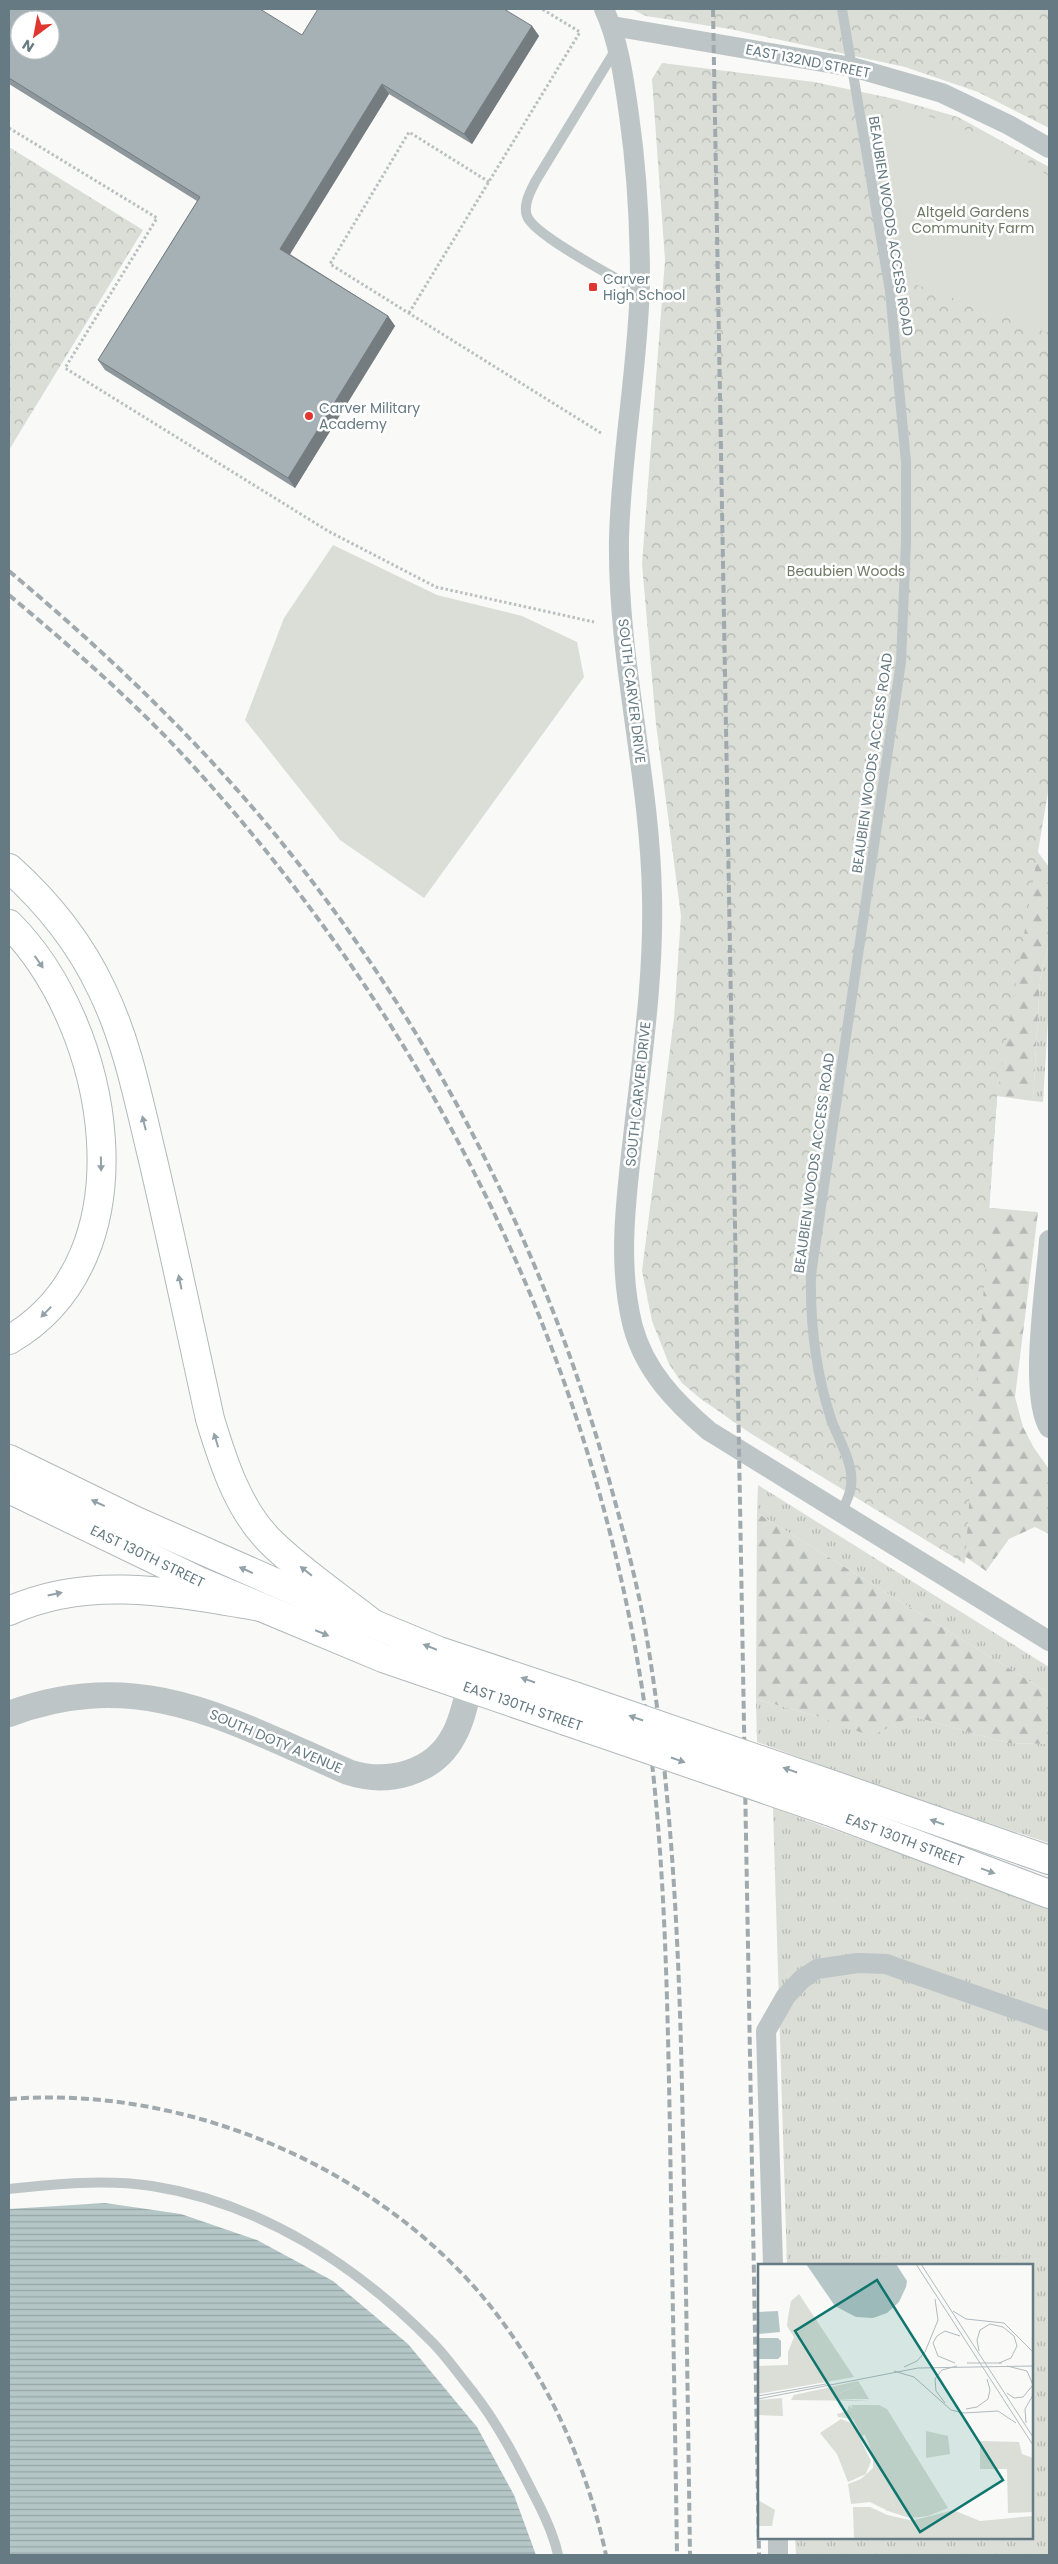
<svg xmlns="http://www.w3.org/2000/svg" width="1058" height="2564" font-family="Poppins,sans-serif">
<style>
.grass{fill:url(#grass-tufts)}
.forest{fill:url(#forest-firs)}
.park{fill:url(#park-crowns)}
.garden{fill:#daded6}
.water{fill:url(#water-rules)}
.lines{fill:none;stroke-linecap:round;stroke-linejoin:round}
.secondary-casing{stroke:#b0b9bc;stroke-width:30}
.motorway-casing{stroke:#b2b8ba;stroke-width:30}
.path{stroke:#bbbfc1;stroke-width:3;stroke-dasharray:2.5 2.5;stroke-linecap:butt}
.service{stroke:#bec5c7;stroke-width:10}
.minor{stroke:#bec5c7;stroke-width:20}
.tertiary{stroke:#bec5c7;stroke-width:26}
.secondary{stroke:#fff;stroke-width:28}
.motorway{stroke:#fff;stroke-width:28}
.rail{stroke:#a0aaae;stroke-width:4;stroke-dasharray:8 4;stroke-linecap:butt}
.secondary-bridge-casing{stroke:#b0b9bc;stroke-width:30;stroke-linecap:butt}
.secondary-bridge{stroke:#fff;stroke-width:28}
.wall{fill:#8e989c}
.shaded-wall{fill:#747c7f}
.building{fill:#a5b1b5;stroke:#747c7f;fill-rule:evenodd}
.oneway{fill:#93a2a8}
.poi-dot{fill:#e1362f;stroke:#fff;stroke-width:2}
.labels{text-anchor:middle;stroke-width:5;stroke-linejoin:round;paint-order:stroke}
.street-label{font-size:14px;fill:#657a82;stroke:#fff}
.park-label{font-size:14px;fill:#6c7a64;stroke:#fff}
.poi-label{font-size:14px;fill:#657a82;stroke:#fff;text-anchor:start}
.inset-road{fill:none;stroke:#b1bbbe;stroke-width:1}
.view{fill:#0f766e;fill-opacity:0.15;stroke:#0f766e;stroke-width:2.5}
.inset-edge{fill:none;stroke:#657a82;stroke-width:2.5}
</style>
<defs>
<pattern id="grass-tufts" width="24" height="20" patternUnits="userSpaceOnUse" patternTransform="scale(1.25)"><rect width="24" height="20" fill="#daded6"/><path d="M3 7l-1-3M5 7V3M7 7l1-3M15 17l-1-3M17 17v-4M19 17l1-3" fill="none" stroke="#b4b9b3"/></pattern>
<pattern id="forest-firs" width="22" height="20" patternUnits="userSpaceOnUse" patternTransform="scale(1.25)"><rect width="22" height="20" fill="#daded6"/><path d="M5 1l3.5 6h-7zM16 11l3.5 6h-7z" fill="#b4b9b3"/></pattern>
<pattern id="park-crowns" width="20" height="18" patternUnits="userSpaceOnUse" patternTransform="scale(1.25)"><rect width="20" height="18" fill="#daded6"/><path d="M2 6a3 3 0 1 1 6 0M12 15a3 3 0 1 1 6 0" fill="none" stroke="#b4b9b3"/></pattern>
<pattern id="water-rules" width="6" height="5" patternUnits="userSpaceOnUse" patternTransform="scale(1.25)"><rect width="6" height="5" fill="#b5c6c7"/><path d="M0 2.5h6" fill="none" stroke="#97a6a7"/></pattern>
</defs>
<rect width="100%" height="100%" fill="#f9f9f7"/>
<g class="grass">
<path d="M1049 943V1003L1043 1102 1033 1101 1040 980Z"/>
<path d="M758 1485 1049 1667V1693L757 1513Z"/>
<path d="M756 1699 817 1716 871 1735 912 1716 1008 1743 1049 1744V1843L878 1786 757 1742Z"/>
<path d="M773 1808 1049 1907V2555H796L795 2538H1032V2265H787Z"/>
</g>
<g class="forest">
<path d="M999 800 1049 867V943L1040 980 1033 1101 997 1096 989 1208 1038 1212 1015 1397 1023 1427 1034 1448 1049 1469V1534L1035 1527 1009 1539 986 1571 956 1550Z"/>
<path d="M757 1513 1049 1693V1744L1008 1743 912 1716 871 1736 817 1716 756 1699Z"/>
</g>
<g class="park">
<path d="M631 9H1049V128L978 92 905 67 730 29 646 16Z"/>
<path d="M662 63 814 82 895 99 958 117 1049 167V786L997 1096 965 1564 750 1433 701 1399 682 1383 669 1364 652 1321 642 1271 674 1018 681 916 656 724 642 564 665 260 652 79Z"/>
<path d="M9 147 143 230 9 450Z"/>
</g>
<g class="garden">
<path d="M898 108C951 120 1004 145 1049 176V333L906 281 881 135 883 117 888 109Z"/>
<path d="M333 545 437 595 522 616 577 642 584 677 424 898 340 840 245 720 284 618Z"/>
</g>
<path class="water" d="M105 2203 181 2214 257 2240 333 2281 408 2344 477 2427 514 2495 536 2555H9V2209Z"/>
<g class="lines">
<defs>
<g id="secondary">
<path d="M9 1459 136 1521 308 1597 439 1651 574 1696"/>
<path id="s1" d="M9 1489 201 1582 383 1658 566 1721"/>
<path d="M836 1786 1049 1860"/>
<path id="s2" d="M828 1811 1049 1894"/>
</g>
<g id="motorway">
<path d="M9 868C47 902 80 943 102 990 128 1043 139 1103 153 1160 173 1246 191 1332 210 1419 223 1462 239 1512 273 1544 303 1573 339 1597 372 1623"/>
<path d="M9 924C110 1025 153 1257 9 1340"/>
<path d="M9 1611C90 1574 177 1593 261 1607"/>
</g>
</defs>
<use href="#secondary" class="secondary-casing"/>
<use href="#motorway" class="motorway-casing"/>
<g class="path">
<path d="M9 128 157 218 65 368 328 531 436 587 594 622"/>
<path d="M489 182 409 132 330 264 601 433"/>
<path d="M409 313 580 32 542 9"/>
</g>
<g class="service">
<path d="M616 49 535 182C530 192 523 205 527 216 533 235 618 279 639 291"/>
<path d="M841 1513C848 1498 853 1489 851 1473 849 1455 837 1436 831 1419 816 1373 810 1323 811 1275L901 662 906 542V462L890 291 842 9"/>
<path d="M9 2189C56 2184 104 2179 152 2186 261 2203 356 2265 432 2342 447 2357 459 2375 473 2392 498 2424 516 2459 534 2495 544 2514 554 2535 558 2555"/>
</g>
<g class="minor">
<path d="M604 9C619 41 624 80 629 115 637 171 640 227 640 283 638 369 621 454 619 539 617 659 650 776 652 896 654 977 642 1057 633 1137 626 1200 617 1265 633 1327 645 1371 676 1403 709 1431L1049 1641"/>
<path d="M612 26 852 67 942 93 1009 125 1049 148"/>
<path d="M1049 1240C1046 1283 1028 1395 1049 1428"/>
<path d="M773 2265 766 2031 786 1996 802 1979 817 1969 858 1963 886 1964 1049 2021"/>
<path d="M778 2538V2555"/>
</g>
<path class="tertiary" d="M9 1714C139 1665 230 1721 348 1772 387 1785 434 1774 454 1735 465 1715 468 1688 475 1666"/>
<use href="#secondary" class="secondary"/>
<use href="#motorway" class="motorway"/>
<g class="rail">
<path d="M713 9 759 2555"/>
<path d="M9 571C96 644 179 722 253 808 415 998 535 1223 604 1462 620 1519 636 1576 646 1633 674 1800 680 1968 683 2137 686 2277 688 2416 690 2555"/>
<path d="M9 595C70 646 130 698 184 756 423 1015 587 1339 642 1688 665 1835 667 1984 670 2132 672 2273 675 2414 677 2555"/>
<path d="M9 2099C182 2085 371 2164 483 2297 545 2372 586 2461 606 2555"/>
</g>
<defs>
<g id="secondary-bridge">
<path d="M574 1696 836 1786"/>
<path d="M566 1721 828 1811"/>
</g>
</defs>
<use href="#secondary-bridge" class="secondary-bridge-casing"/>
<use href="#secondary-bridge" class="secondary-bridge"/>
</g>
<path class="wall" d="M9 9 302 35 532 26 539 36 472 144 389 94 290 254 388 316 395 326 295 488 105 370 98 360 197 201 9 84Z"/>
<g class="shaded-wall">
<path d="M532 26 539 36 472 144 464 134Z"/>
<path d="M382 84 389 94 287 259 280 249Z"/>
<path d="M388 316 395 326 295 488 288 478Z"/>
</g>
<path class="building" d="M9 9H260L302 35 318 9H504L532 26 464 134 382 84 280 249 388 316 288 478 98 360 200 197 9 78ZM20 20H50V50H20Z"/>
<defs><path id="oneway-solid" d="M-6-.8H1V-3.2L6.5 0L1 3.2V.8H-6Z" transform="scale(1.25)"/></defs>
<g class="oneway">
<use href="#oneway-solid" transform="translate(39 962) rotate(55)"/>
<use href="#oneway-solid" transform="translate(144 1123) rotate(-104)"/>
<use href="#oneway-solid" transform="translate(101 1164) rotate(89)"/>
<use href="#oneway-solid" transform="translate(180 1282) rotate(-102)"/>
<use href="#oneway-solid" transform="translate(46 1312) rotate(134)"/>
<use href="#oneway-solid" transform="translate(216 1440) rotate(-107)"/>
<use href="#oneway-solid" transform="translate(98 1503) rotate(-155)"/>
<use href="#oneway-solid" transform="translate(246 1570) rotate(-156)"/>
<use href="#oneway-solid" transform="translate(306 1571) rotate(-142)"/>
<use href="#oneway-solid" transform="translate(55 1594) rotate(-12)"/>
<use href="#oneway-solid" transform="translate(322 1633) rotate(23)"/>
<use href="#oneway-solid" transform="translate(430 1647) rotate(-158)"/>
<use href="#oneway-solid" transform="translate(528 1680) rotate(-161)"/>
<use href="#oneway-solid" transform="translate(636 1718) rotate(-161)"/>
<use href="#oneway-solid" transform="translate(678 1760) rotate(19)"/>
<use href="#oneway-solid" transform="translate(790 1770) rotate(-161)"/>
<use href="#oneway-solid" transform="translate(937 1822) rotate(-161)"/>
<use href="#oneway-solid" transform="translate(988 1871) rotate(20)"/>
</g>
<g class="poi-dot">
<rect x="588" y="282" width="10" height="10" rx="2.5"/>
<circle cx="309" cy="416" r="5"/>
</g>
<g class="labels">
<g class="street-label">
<text transform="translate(808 61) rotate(11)" y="5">EAST 132ND STREET</text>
<text transform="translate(891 226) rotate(81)" y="5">BEAUBIEN WOODS ACCESS ROAD</text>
<text transform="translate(632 691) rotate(83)" y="5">SOUTH CARVER DRIVE</text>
<text transform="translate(872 763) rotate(-82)" y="5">BEAUBIEN WOODS ACCESS ROAD</text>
<text transform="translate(638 1094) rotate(-84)" y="5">SOUTH CARVER DRIVE</text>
<text transform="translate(814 1163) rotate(-82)" y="5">BEAUBIEN WOODS ACCESS ROAD</text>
<text dy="5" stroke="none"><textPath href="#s1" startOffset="154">EAST 130TH STREET</textPath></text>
<text transform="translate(523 1706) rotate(19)" y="5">EAST 130TH STREET</text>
<text transform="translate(276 1741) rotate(23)" y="5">SOUTH DOTY AVENUE</text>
<text dy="5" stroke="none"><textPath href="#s2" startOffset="82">EAST 130TH STREET</textPath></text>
</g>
<g class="park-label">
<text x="973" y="217">Altgeld Gardens<tspan x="973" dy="16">Community Farm</tspan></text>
<text x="846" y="576">Beaubien Woods</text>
</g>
<g class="poi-label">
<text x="603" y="284">Carver<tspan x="603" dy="16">High School</tspan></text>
<text x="319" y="413">Carver Military<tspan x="319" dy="16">Academy</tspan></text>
</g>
</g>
<g transform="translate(758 2264)">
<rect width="275" height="275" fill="#f9f9f7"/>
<path d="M41 30 96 113 0 130V102L30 101V88L36 73 29 62 30 53 33 37ZM100 117 102 120 81 129 77 135 113 137 33 136 36 131ZM24 134 25 152 0 151V136ZM83 155 95 160 113 197 108 210 90 218 79 190 62 169ZM110 180 115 190 117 198 127 202 136 243 160 238 128 246 112 238 93 240 90 220 103 215 115 204V192ZM95 243H112L136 254 139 260 186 249 202 275H96Z" fill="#daded6"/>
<path d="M102 120 111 135H77V131ZM91 141 106 157 126 189 138 217 139 242 136 243 127 202 117 198 108 170 104 172 95 155 80 153 79 150 89 147Z" fill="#daded6"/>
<path d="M93 141H121L129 145 190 244 170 252 152 254 127 246 136 243 134 230ZM222 177 261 178 264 190 275 194V248L250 249 249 205H222ZM0 236 17 246 14 262H0ZM195 246 222 257 275 252V275H129V251L156 257Z" fill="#daded6"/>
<path d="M168 167 190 172 192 190 168 194ZM257 181 259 198 267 194 275 196V199L264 197 259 204 260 235 267 241 275 238 271 243 260 239 257 243ZM160 238 170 251 150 253 128 246Z" fill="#daded6"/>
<path d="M48 0H138L149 17 148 23 141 38 129 49 115 54 98 53 77 42ZM20 47 22 68 0 70V48ZM0 74H20L23 77V92L20 95H0Z" fill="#b5c6c7"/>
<path class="inset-road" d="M158 0 275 181M163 0 275 173M195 47 208 55 246 59 275 88M221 87 219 76 222 66 232 60 245 63 256 72 259 82 253 94 241 99M197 99 180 92 175 79 179 72 187 67 202 72M209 99H244M146 103 159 97 167 88 180 56 177 35M136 107 156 113 193 146 206 149 240 147 258 159M249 129 256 134 265 133 275 121 269 107 249 102M0 132 68 120M0 135 160 104 275 102M187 139 178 127 177 115 184 106 199 102M208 145 219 143 230 135 232 126 229 115M268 159 267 145 275 131"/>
<path class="view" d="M119 16 245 216 162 268 37 67Z"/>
<rect width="275" height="275" class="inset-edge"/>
</g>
<rect width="1058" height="2564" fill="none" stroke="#657a82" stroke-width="20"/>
<g transform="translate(35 35) rotate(212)"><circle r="24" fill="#ffffff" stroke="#c1cacd"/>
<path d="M0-4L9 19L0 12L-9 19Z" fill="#e1362f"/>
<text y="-8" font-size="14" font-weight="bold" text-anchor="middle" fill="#657a82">N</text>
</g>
</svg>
